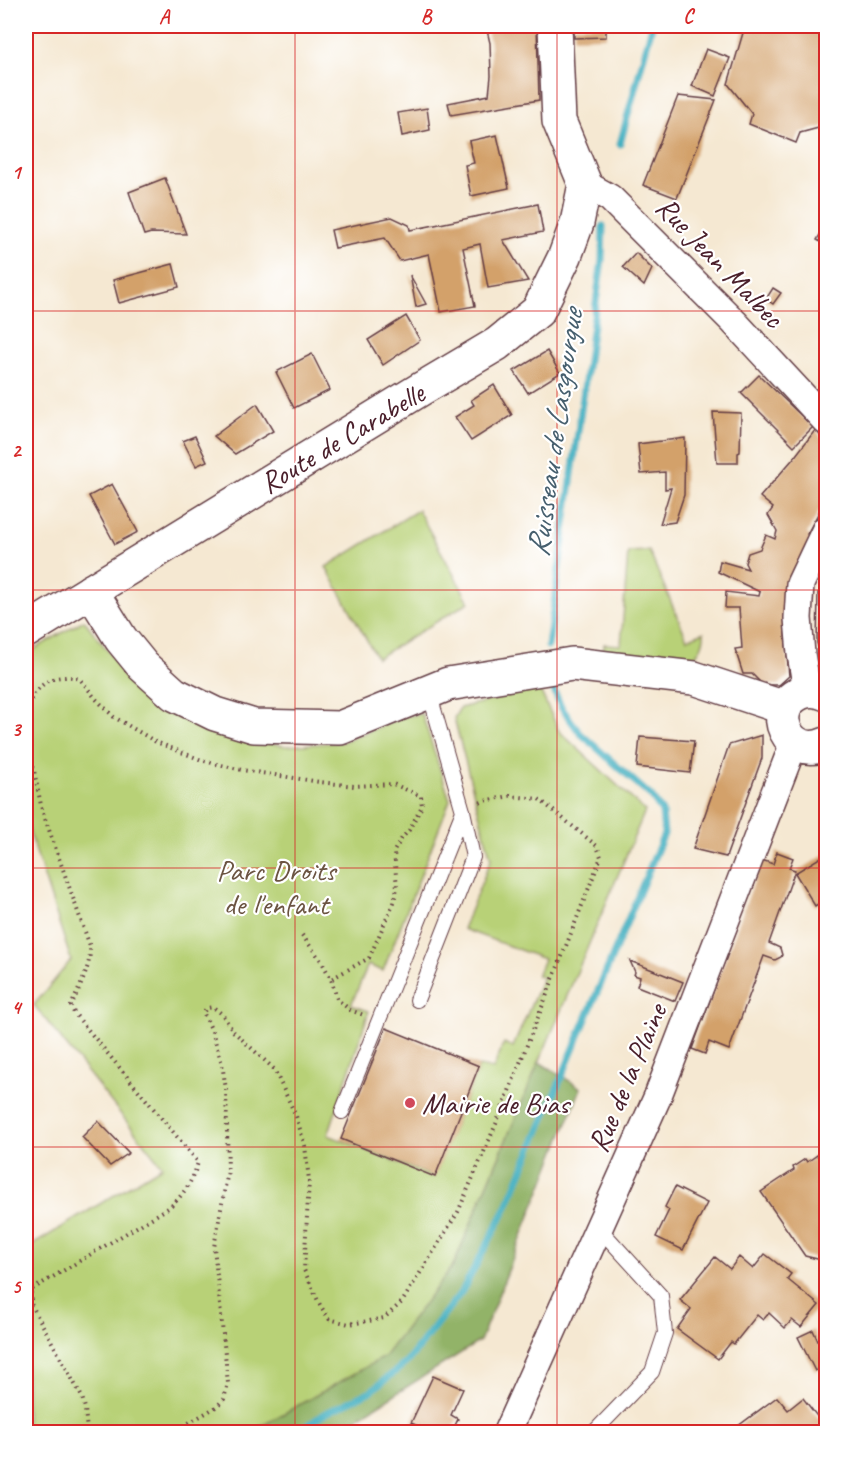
<svg xmlns="http://www.w3.org/2000/svg" width="852" height="1458" font-family="Caveat,sans-serif">
<style>
.green{fill:#b8d177;stroke:#817851;stroke-width:1.5}
.forest{fill:#92b368;stroke:#6e694a;stroke-width:1.5}
.lines{fill:none;stroke-linecap:round;stroke-linejoin:round}
.stream{stroke:#41aebf;stroke-width:7}
.building{fill:#d3a16a}
.service-casing{stroke:#643d44;stroke-width:16}
.minor-casing{stroke:#643d44;stroke-width:30}
.tertiary-casing{stroke:#643d44;stroke-width:36}
.path{stroke:#643d44;stroke-width:4;stroke-dasharray:1.5 4.5;stroke-linecap:butt}
.service{stroke:#fff;stroke-width:14}
.minor{stroke:#fff;stroke-width:27}
.tertiary{stroke:#fff;stroke-width:33}
.grid{fill:none;stroke:#d62828;stroke-width:1.5;stroke-opacity:0.55}
.poi-dot{fill:#d1495b;stroke:#fff;stroke-width:2}
.labels{text-anchor:middle;stroke-width:4.5;stroke-linejoin:round;paint-order:stroke}
.street-label{font-size:30px;fill:#4a1f2b;stroke:#fff}
.park-label{font-size:30px;fill:#6b5442;stroke:#fff}
.poi-label{font-size:30px;fill:#4a1f2b;stroke:#fff;text-anchor:start}
.water-label{font-size:32px;font-style:italic;fill:#465f6e;stroke:#fff}
.neatline{fill:none;stroke:#d62828;stroke-width:2}
.grid-label{font-size:20px;text-anchor:middle;font-weight:bold;fill:#d62828}
</style>
<rect width="100%" height="100%" fill="#fff"/>
<filter id="ink" filterUnits="userSpaceOnUse"><feTurbulence type="fractalNoise" baseFrequency=".0167" numOctaves="2"/><feDisplacementMap in="SourceGraphic" scale="12" xChannelSelector="R" yChannelSelector="G"/><feConvolveMatrix kernelMatrix="1 2 1 2 8 2 1 2 1" color-interpolation-filters="sRGB"/></filter>
<filter id="wash" filterUnits="userSpaceOnUse"><feTurbulence type="fractalNoise" baseFrequency=".008" numOctaves="4" result="noise"/><feDisplacementMap in="SourceGraphic" scale="24" xChannelSelector="R" yChannelSelector="G"/><feGaussianBlur stdDeviation="1.35" result="paint"/><feColorMatrix in="noise" values="0 0 0 0 0 0 0 0 0 0 0 0 0 0 0 0 0 1.4 0 .05"/><feComposite in="paint" operator="in"/></filter>
<g filter="url(#wash)">
<rect width="100%" height="100%" fill="#f5e8d2"/>
<g class="green">
<path d="M418 510 469 602 377 658 326 567Z"/>
<path d="M649 551 687 639 704 632C705 647 696 656 685 665L603 653 604 644 621 645 628 552Z"/>
<path d="M84 620 138 690 220 734 286 746 342 742 406 716 422 714 450 800 383 971 368 965 351 1005 369 1011 328 1135 434 1177 479 1066 493 1069 504 1043 513 1047 543 977 537 976 544 959 463 929 491 859 454 718 460 708 539 688 559 731 645 811 454 1264 388 1355 251 1432H26V1249L162 1166 34 1005 71 960 26 821V654Z"/>
</g>
<path class="forest" d="M539 1062 581 1088 480 1341 335 1432H251L384 1357 454 1264Z"/>
<g class="lines">
<g class="stream">
<path d="M620 144 652 26"/>
<path d="M548 646 602 260 603 226"/>
<path d="M299 1432 322 1415 371 1391 407 1362 462 1291 506 1209 664 834 662 812 651 796 580 733 561 707 551 683"/>
</g>
</g>
<g id="blocks">
<g class="building">
<path d="M486 26H537L539 100 451 115 448 103 489 95 491 76 490 43Z"/>
<path d="M574 26H606V37L574 38Z"/>
<path d="M745 26H826V126L800 133 796 143 749 124 752 114 728 84Z"/>
<path d="M706 49 730 58 715 96 692 86Z"/>
<path d="M678 96 716 100 677 198 643 185Z"/>
<path d="M427 108 430 130 402 136 398 113Z"/>
<path d="M497 135 509 188 471 196 465 165 474 163 469 141Z"/>
<path d="M165 178 186 234 151 233 144 235 129 192Z"/>
<path d="M538 204 543 232 503 240 528 281 488 288 480 244 463 248 475 306 441 312 429 254 400 261 385 238 335 248 331 230 392 217 409 225 410 230Z"/>
<path d="M826 224V245L817 240Z"/>
<path d="M636 253 652 269 644 286 623 267Z"/>
<path d="M173 264 179 287 119 303 113 280Z"/>
<path d="M410 275 426 304 416 307Z"/>
<path d="M773 288 781 293 773 304 766 299Z"/>
<path d="M406 316 420 340 383 365 368 340Z"/>
<path d="M547 351 560 373 528 393 514 371Z"/>
<path d="M312 354 330 390 294 408 276 372Z"/>
<path d="M759 375 813 427 794 446 741 393Z"/>
<path d="M494 385 512 415 471 441 455 417 474 405 471 400Z"/>
<path d="M257 404 273 431 235 454 214 436Z"/>
<path d="M713 412 741 413 740 452 738 453V463H717Z"/>
<path d="M816 429 826 445V499L807 534 811 537 788 633H785L789 676 779 685H763L752 674H743L735 649 742 648 739 608H725L726 592 759 596 760 592 718 572 720 561 748 569 745 563 748 553 760 549 766 535 775 539 777 531 768 515 773 508 760 497 793 459Z"/>
<path d="M195 436 207 461 196 466 183 441Z"/>
<path d="M685 438 684 495 675 522 660 524 671 488 665 489V472L641 474 638 444Z"/>
<path d="M112 484 138 532 115 544 89 496Z"/>
<path d="M818 593 826 598V652H820L817 643Z"/>
<path d="M762 735V758L726 857 693 849 729 745Z"/>
<path d="M640 737 694 741 690 773 637 767Z"/>
<path d="M777 852 793 858 789 868 795 870 769 943 780 948 782 955 781 957 775 960 764 956 729 1050 709 1042 705 1054 692 1049 762 860 773 864Z"/>
<path d="M826 854V899L815 906 795 873Z"/>
<path d="M630 961 683 982 675 1001 637 986 640 977 634 975 635 972Z"/>
<path d="M386 1028 479 1066 435 1177 341 1139Z"/>
<path d="M98 1121 129 1153 110 1166 82 1137Z"/>
<path d="M826 1149V1261L805 1256 761 1192 794 1170 793 1167 805 1159 807 1162Z"/>
<path d="M675 1187 707 1203 683 1250 656 1237 669 1210 665 1207Z"/>
<path d="M765 1254 791 1274 787 1279 819 1305 801 1327 792 1320 785 1328 769 1313 763 1320 757 1315 734 1344 731 1342 718 1359 677 1329 691 1309 680 1300 715 1257 730 1269 739 1257 753 1269Z"/>
<path d="M813 1330 826 1359V1365L815 1371 798 1337Z"/>
<path d="M433 1376 463 1389 451 1415 458 1419 452 1432H432L411 1423Z"/>
<path d="M777 1397 788 1410 803 1398 823 1424 812 1432H730Z"/>
</g>
</g>
</g>
<g filter="url(#ink)">
<use href="#blocks" fill-opacity="0" stroke="#643d44" stroke-width="1.5"/>
<g class="lines">
<defs>
<g id="service">
<path d="M417 1000 473 857 463 811"/>
<path d="M342 1112 463 811 429 692"/>
<path d="M594 1432 652 1372 665 1333 661 1296 599 1228"/>
</g>
<g id="minor">
<path d="M585 184 610 198 734 322 826 421"/>
<path d="M807 690 801 654 798 618 800 584 826 529"/>
<path d="M507 1432 657 1098 794 743"/>
</g>
<g id="tertiary">
<path d="M91 591 121 639 143 666 174 694 215 714 254 726 340 728 448 684 572 664 694 678 785 708"/>
<path d="M26 631 421 389 497 344 538 311 565 256 577 223 585 184 559 121 555 26"/>
<path d="M826 694C818 690 809 689 800 693 765 709 788 761 826 744"/>
</g>
</defs>
<use href="#service" class="service-casing"/>
<use href="#minor" class="minor-casing"/>
<use href="#tertiary" class="tertiary-casing"/>
<g class="path">
<path d="M26 723C27 700 40 677 65 677 70 676 75 678 80 679L96 699 114 717 156 742 204 761 242 770 320 782 354 786 393 784 421 796 422 806 409 830 402 838 394 851 397 888 394 902 369 958 331 979"/>
<path d="M26 731 42 810 90 946C91 967 80 986 71 1006L74 1013 198 1162C193 1181 183 1195 170 1207L31 1290V1304L82 1397 85 1408 87 1432"/>
<path d="M302 935 322 962 331 979 337 999 350 1010 364 1015"/>
<path d="M173 1432 216 1407 224 1399 228 1383 214 1247 228 1171 226 1089 222 1064 212 1031 203 1012 207 1008 213 1007 222 1014 234 1032 274 1069 296 1116 305 1146 309 1180 304 1270 320 1305 329 1319 349 1324 369 1321 384 1318 402 1302 458 1212 496 1124 601 857 597 846 539 799 510 796 484 801 477 804"/>
</g>
<use href="#service" class="service"/>
<use href="#minor" class="minor"/>
<use href="#tertiary" class="tertiary"/>
</g>
</g>
<path class="grid" d="M295 26V1432M557 26V1432M26 311H826M26 590H826M26 868H826M26 1147H826"/>
<circle class="poi-dot" cx="410" cy="1103" r="6"/>
<g class="labels">
<g class="street-label">
<text transform="translate(720 262) rotate(46)" y="10">Rue Jean Malbec</text>
<text transform="translate(342 438) rotate(-31)" y="10">Route de Carabelle</text>
<text transform="translate(627 1078) rotate(-67)" y="10">Rue de la Plaine</text>
</g>
<g class="park-label">
<text x="276" y="880">Parc Droits<tspan x="276" dy="34">de l'enfant</tspan></text>
</g>
<g class="poi-label">
<text x="422" y="1113">Mairie de Bias</text>
</g>
<g class="water-label">
<text transform="translate(554 433) rotate(-82)" y="11">Ruisseau de Lasgourgue</text>
</g>
</g>
<rect width="852" height="1458" fill="none" stroke="#fff" stroke-width="66"/>
<rect x="33" y="33" width="786" height="1392" class="neatline"/>
<g class="grid-label">
<text x="164" y="23">A</text>
<text x="426" y="23">B</text>
<text x="688" y="23">C</text>
<text x="16" y="179">1</text>
<text x="16" y="457">2</text>
<text x="16" y="736">3</text>
<text x="16" y="1014">4</text>
<text x="16" y="1293">5</text>
</g>
</svg>
